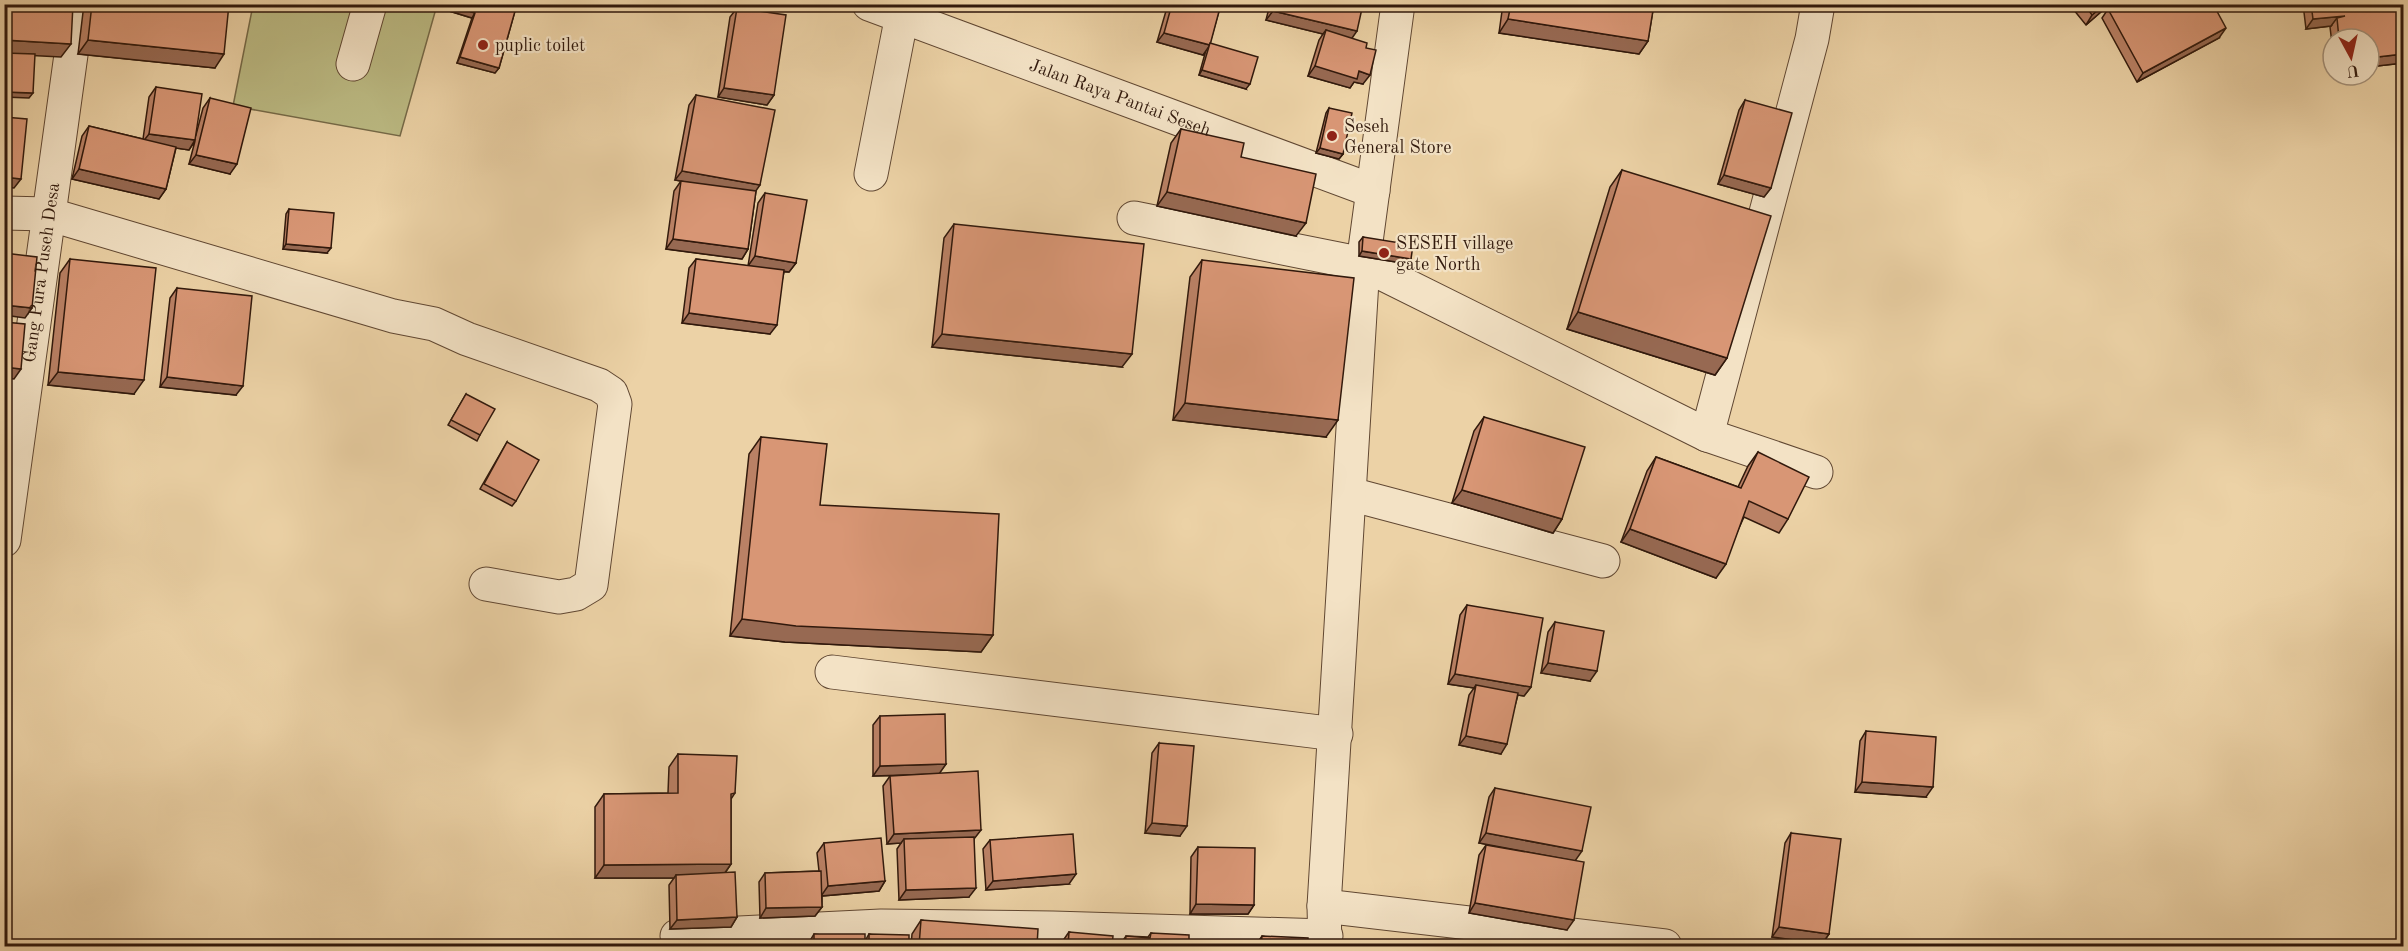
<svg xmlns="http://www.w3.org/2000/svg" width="2408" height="951" font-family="'Old Standard TT',serif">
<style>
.green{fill:#bcbb84;stroke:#766a48;stroke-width:1.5}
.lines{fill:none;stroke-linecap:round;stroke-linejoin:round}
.minor-casing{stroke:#604732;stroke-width:35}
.minor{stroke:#f3e2c5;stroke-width:33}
.wall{fill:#ba8165;stroke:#31190c;stroke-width:1.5}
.shaded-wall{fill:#976952;stroke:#31190c;stroke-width:1.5}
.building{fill:#d89675;stroke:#31190c;stroke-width:1.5}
.poi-dot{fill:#8f2418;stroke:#f3e2c5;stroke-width:2}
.labels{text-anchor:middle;stroke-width:4.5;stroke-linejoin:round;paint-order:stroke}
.poi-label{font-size:18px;fill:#31190c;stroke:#f3e2c5;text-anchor:start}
.street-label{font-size:18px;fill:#31190c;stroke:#f3e2c5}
</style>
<rect width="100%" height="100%" fill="#ecd2a6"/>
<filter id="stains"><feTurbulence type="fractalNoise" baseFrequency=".00333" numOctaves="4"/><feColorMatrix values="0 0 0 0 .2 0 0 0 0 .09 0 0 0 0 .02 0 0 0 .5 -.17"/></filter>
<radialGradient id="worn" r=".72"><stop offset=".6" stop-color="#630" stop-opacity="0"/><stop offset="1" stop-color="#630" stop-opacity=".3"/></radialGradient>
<path class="green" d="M253 5H437L400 136 233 106Z"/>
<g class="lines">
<defs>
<g id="minor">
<path id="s1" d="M869 4 1373 191"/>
<path d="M353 64 370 4"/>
<path d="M871 174 902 15"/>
<path d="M4 213 48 214 393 316 434 324 467 339 599 385 611 393 615 404 591 585 576 594 559 597 486 584"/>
<path d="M1134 218 1363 264 1707 435 1816 472"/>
<path d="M1707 435 1812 39 1818 4"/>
<path d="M1350 494 1603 561"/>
<path id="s2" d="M4 540 78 4"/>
<path d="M832 672 1336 734"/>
<path d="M1324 906 1665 946"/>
<path d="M677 936 881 926 1053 928 1326 936"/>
<path d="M1325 946 1324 906 1363 264 1398 4"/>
</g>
</defs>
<use href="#minor" class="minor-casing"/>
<use href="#minor" class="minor"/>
</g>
<g class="wall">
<path d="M84 4H229L215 68 78 54Z"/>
<path d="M437 4H517L499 68 495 73 457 63 472 18 436 7Z"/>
<path d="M1168 4H1221L1210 43 1246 89 1199 75 1206 50 1203 55 1157 42Z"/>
<path d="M1270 4H1363L1352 38 1366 48 1363 84 1354 82 1350 88 1308 76 1319 40 1323 34 1266 20Z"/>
<path d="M1503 4H1654L1648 41 1639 54 1499 33Z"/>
<path d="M2069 4H2110L2086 25Z"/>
<path d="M2303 4H2403V63L2369 67V39H2333V52L2330 27 2331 26 2306 29Z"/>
<path d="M737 8 774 95 767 105 718 97 730 17Z"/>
<path d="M2108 9 2219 38 2137 82 2102 18Z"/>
<path d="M156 87 196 135 203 108 210 98 230 174 189 164 195 141 189 150 176 148 166 189 159 199 72 179 82 136 89 126 143 139 149 97Z"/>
<path d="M696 95 756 191 748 249 742 259 666 249 674 191 681 181 675 180 689 105Z"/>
<path d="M1745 100 1771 188 1764 197 1718 184 1739 110Z"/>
<path d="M1329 108 1343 154 1339 159 1316 153 1326 113Z"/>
<path d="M1181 129 1241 157 1296 236 1157 206 1171 143Z"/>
<path d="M1622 170 1727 358 1715 375 1567 329 1610 187Z"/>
<path d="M765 193 796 263 789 272H784L770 334 682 323 689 268 696 259 748 266 758 203Z"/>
<path d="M289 209 327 253 283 249 286 214Z"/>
<path d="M954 224 1122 367 932 347 944 238Z"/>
<path d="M1363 237 1411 259 1408 264 1359 256V242Z"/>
<path d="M70 259 134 394 48 385 60 273Z"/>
<path d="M1202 260 1326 437 1173 420 1190 277Z"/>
<path d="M177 288 236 395 160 387 170 298Z"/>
<path d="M466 394 480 435 477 441 448 425Z"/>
<path d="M1484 417 1562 519 1553 533 1452 503 1474 431Z"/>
<path d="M761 437 820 505 993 635 981 652 785 642 730 636 749 454Z"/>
<path d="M507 442 516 501 512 506 480 489Z"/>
<path d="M1758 452 1788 519 1779 533 1744 517 1716 578 1621 542 1647 471 1656 457 1738 487 1748 466Z"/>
<path d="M1467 605 1531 687 1524 696 1518 695 1501 754 1459 745 1469 695 1474 688 1448 684 1460 615Z"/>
<path d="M1555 622 1590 681 1541 673 1548 632Z"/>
<path d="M880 716 946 764 939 773 974 839 969 897 899 900 897 849 901 843 887 844 883 786 890 776 920 775 873 776V725Z"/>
<path d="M1866 731 1926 797 1855 792 1860 741Z"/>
<path d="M1159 743 1180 836 1145 833 1152 753Z"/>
<path d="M678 754 735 793 731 799V864L725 873 737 917 731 927 670 929 669 885 674 878H595V807L604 794 668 793 669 767Z"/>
<path d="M1495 788 1575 860 1567 930 1469 913 1479 855 1486 845 1543 855 1479 843 1489 797Z"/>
<path d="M1791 833 1829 934 1822 944 1772 937 1785 843Z"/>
<path d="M990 840 1069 884 986 890 983 849Z"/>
<path d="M824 843 885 881 879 891 822 896V907L815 916 760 918 759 882 765 873 819 871 817 853Z"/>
<path d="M1198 847 1254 905 1248 914H1190L1191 857Z"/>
<path d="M921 920 1037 946H911L912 934Z"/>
<path d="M1069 932 1112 946H1062V942Z"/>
<path d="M1151 933 1189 946H1119L1126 936 1148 937Z"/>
<path d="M814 934 865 941 869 934 909 946H808V944Z"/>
<path d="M1262 936 1308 946H1255Z"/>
</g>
<g class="shaded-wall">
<path d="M438 4H447L475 13 472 18 436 7Z"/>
<path d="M2105 4H2110L2086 25 2092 15Z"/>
<path d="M1273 11 1357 31 1350 41 1326 30 1323 34 1266 20Z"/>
<path d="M2345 16 2337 18 2331 26 2306 29 2313 19Z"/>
<path d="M1508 19 1648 41 1639 54 1499 33Z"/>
<path d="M2226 28 2219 38 2137 82 2143 73Z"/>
<path d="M1164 33 1210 45 1203 55 1157 42Z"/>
<path d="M4 40 71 44 61 57 4 54Z"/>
<path d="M88 40 224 54 215 68 78 54Z"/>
<path d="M2403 54V63L2369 67V58Z"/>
<path d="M460 57 499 68 495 73 457 63Z"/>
<path d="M1315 66 1359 71 1370 75 1363 84 1354 82 1350 88 1308 76Z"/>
<path d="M1202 70 1250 84 1246 89 1199 75Z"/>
<path d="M724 88 774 95 767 105 718 97Z"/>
<path d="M4 92 33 93 29 98 4 97Z"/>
<path d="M149 134 195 140 189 150 142 143Z"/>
<path d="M1320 148 1343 154 1339 159 1316 153Z"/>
<path d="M196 155 237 164 230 174 189 164Z"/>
<path d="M79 169 166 189 159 199 72 179Z"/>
<path d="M682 171 760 185 753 195 675 180Z"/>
<path d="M1724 175 1771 188 1764 197 1718 184Z"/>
<path d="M4 177 21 179 14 188 4 187Z"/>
<path d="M1167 192 1306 223 1296 236 1157 206Z"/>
<path d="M673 239 748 249 742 259 666 249Z"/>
<path d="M286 244 331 248 327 253 283 249Z"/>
<path d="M1362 251 1411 259 1408 264 1359 256Z"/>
<path d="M755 256 796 263 789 272 748 266Z"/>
<path d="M4 305 32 308 25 318 4 315Z"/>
<path d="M1578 312 1727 358 1715 375 1567 329Z"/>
<path d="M689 313 777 325 770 334 682 323Z"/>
<path d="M942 334 1132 354 1122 367 932 347Z"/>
<path d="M4 367 21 369 14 379 4 378Z"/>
<path d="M58 372 144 380 134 394 48 385Z"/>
<path d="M167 377 243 386 236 395 160 387Z"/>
<path d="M1185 403 1338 420 1326 437 1173 420Z"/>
<path d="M1462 490 1562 519 1553 533 1452 503Z"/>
<path d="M1630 529 1726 564 1716 578 1621 542Z"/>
<path d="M742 619 993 635 981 652 785 642 730 636Z"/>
<path d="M1548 663 1597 671 1590 681 1541 673Z"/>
<path d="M1455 674 1531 687 1524 696 1475 689 1476 685 1474 688 1448 684Z"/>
<path d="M1466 736 1507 744 1501 754 1459 745Z"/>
<path d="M946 764 939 774 873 776 880 766Z"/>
<path d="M1862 782 1933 787 1926 797 1855 792Z"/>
<path d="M1152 823 1187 826 1180 836 1145 833Z"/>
<path d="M981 830 974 839H904L901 843 887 844 894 834Z"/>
<path d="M1486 833 1582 851 1575 861 1479 843Z"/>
<path d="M731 864 722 877 676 875 674 878H595L604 865Z"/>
<path d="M1076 874 1069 884 986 890 993 881Z"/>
<path d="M885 881 879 891 821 896 828 886Z"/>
<path d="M976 888 969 897 899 900 906 890Z"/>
<path d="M1475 903 1574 920 1567 930 1469 913Z"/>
<path d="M1196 904 1254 905 1248 914H1190Z"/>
<path d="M822 907 815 916 760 918 766 908Z"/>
<path d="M737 917 731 927 670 929 677 920Z"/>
<path d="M1779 927 1829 934 1822 944 1772 937Z"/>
</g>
<g class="building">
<path d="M4 4H73L71 44 4 40Z"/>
<path d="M92 4H229L224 54 88 40Z"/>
<path d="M447 4H517L499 68 460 57 475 13Z"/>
<path d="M1172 4H1221L1210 45 1164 33Z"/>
<path d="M1274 4H1363L1357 31 1273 11Z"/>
<path d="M1511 4H1654L1648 41 1508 19Z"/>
<path d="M2084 4H2105L2092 15Z"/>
<path d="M2116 4H2213L2226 28 2143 73 2108 9Z"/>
<path d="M2311 4H2403V54L2369 58V39H2339L2337 18 2345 16 2313 19Z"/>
<path d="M737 8 786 15 774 95 724 88Z"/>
<path d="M1326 30 1367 43 1366 48 1376 50 1370 75 1359 71 1357 79 1315 66Z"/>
<path d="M1210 43 1258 57 1250 84 1202 70Z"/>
<path d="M4 53 35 54 33 93 4 92Z"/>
<path d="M156 87 202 94 195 140 149 134Z"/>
<path d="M696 95 775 110 760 185 682 171Z"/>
<path d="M210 98 251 108 237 164 196 155Z"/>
<path d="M1745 100 1792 113 1771 188 1724 175Z"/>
<path d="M1329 108 1352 113 1343 154 1320 148Z"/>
<path d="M4 117 27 119 21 179 4 177Z"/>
<path d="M89 126 176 147 166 189 79 169Z"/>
<path d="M1181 129 1244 143 1241 157 1316 174 1306 223 1167 192Z"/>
<path d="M1622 170 1771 216 1727 358 1578 312Z"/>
<path d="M681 181 756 191 748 249 673 239Z"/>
<path d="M765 193 807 200 796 263 755 256Z"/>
<path d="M289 209 334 213 331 248 286 244Z"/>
<path d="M954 224 1144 244 1132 354 942 334Z"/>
<path d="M1363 237 1413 245 1411 259 1362 251Z"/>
<path d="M4 253 37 257 32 308 4 305Z"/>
<path d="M70 259 156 268 144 380 58 372Z"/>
<path d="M696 259 784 270 777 325 689 313Z"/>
<path d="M1202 260 1354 278 1338 420 1185 403Z"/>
<path d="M177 288 252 296 243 386 167 377Z"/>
<path d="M4 322 25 324 21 369 4 367Z"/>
<path d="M466 394 495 409 480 435 451 420Z"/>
<path d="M1484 417 1585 447 1562 519 1462 490Z"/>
<path d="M4 436H8L4 472Z"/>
<path d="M761 437 827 444 820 505 999 514 993 635 796 626 742 619Z"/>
<path d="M507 442 539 460 516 501 484 484Z"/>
<path d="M1758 452 1809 477 1788 519 1749 501 1726 564 1630 529 1656 457 1741 488Z"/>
<path d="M1467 605 1543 618 1531 687 1455 674Z"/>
<path d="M1555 622 1604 631 1597 671 1548 663Z"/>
<path d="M1476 685 1518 693 1507 744 1466 736Z"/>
<path d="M945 714 946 764 880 766V716Z"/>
<path d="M1866 731 1936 737 1933 787 1862 782Z"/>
<path d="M1159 743 1194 746 1187 826 1152 823Z"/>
<path d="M678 754 737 756 735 793 731 794V864L604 865V794L678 793Z"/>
<path d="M978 771 981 830 894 834 890 776Z"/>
<path d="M1495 788 1591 807 1582 851 1486 833Z"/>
<path d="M1791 833 1841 839 1829 934 1779 927Z"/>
<path d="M1073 834 1076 874 993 881 990 840Z"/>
<path d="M974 837 976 888 906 890 904 839Z"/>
<path d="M881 838 885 881 828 886 824 843Z"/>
<path d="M1486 845 1584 862 1574 920 1475 903Z"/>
<path d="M1198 847 1255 848 1254 905 1196 904Z"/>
<path d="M821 871 822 907 766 908 765 873Z"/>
<path d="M735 872 737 917 677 920 676 875Z"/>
<path d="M921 920 1038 929 1037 946H919Z"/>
<path d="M1069 932 1113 936 1112 946H1068Z"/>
<path d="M1151 933 1189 935V946H1125L1126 936 1150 938Z"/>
<rect x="814" y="934" width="51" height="12"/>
<path d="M869 934 909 935V946H869Z"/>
<path d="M1262 936 1308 938V946H1261Z"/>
</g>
<g class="poi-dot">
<circle cx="483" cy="45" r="6"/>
<circle cx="1332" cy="136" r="6"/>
<circle cx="1384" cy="253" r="6"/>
</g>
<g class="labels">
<g class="poi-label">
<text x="495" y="51">puplic toilet</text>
<text x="1344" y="132">Seseh<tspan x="1344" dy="21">General Store</tspan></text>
<text x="1396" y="249">SESEH village<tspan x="1396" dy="21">gate North</tspan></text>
</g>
<g class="street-label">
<text dy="6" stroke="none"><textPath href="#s1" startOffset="268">Jalan Raya Pantai Seseh</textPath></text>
<text dy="6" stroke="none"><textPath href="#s2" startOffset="270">Gang Pura Puseh Desa</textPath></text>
</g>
</g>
<rect width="2408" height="951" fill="none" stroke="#ecd2a6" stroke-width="24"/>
<rect x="6" y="6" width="2396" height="939" fill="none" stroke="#31190c" stroke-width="3"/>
<rect x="12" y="12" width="2384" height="927" fill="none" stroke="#31190c" stroke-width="1.5"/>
<g transform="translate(2351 57) rotate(172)"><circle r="28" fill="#f3e2c5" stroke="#a5927b" stroke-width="1.5"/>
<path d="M0-4.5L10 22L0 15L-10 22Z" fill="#8f2418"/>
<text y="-9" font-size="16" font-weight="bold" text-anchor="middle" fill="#31190c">U</text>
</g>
<rect width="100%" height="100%" filter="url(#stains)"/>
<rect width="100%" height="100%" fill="url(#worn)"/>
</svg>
